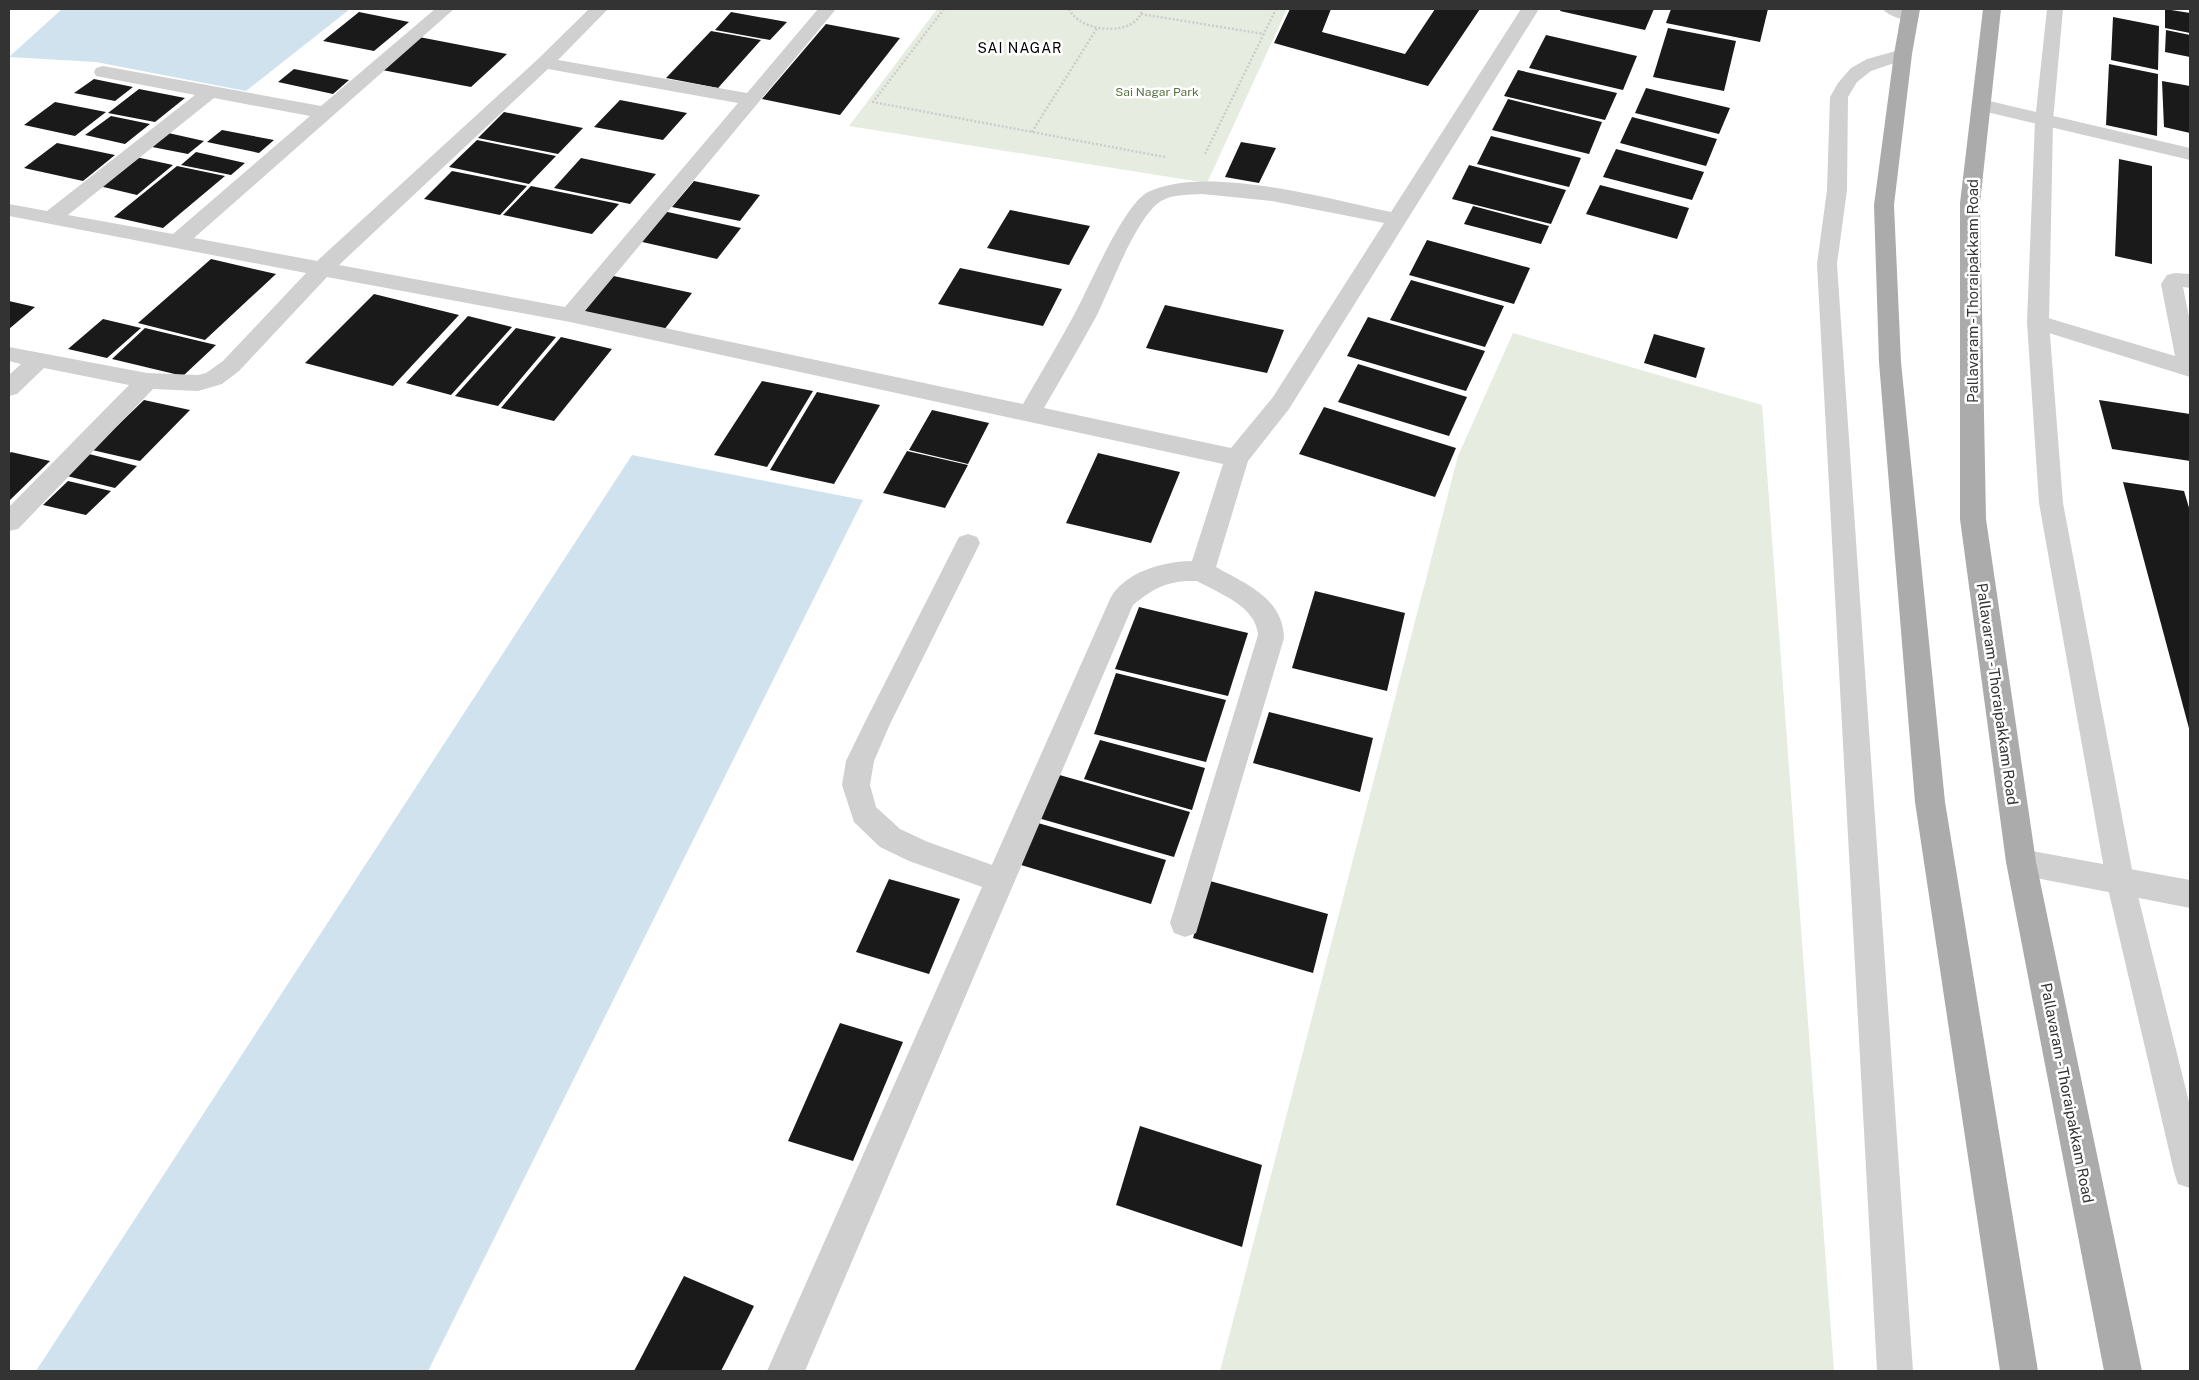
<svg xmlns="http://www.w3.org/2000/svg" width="2199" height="1380" font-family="'Public Sans',sans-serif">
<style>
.green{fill:#e6ecdf}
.water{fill:#cfe2ee}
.building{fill:#1a1a1a}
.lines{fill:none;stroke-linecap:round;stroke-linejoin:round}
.path{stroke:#cdcdcd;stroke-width:2.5;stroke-dasharray:2 2;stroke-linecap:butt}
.lane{fill:#d0d0d0;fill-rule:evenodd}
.street{fill:#d0d0d0;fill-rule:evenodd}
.primary{fill:#ababab;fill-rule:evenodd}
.labels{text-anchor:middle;stroke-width:5;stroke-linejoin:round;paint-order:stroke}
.far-park-label{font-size:12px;fill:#56703f;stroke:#fff}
.far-neighbourhood-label{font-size:14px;letter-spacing:1px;fill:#000;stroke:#fff}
.street-label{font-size:15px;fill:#333;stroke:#fff}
</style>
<rect width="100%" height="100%" fill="#fff"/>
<g class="green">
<path d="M937 9H1287L1207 183 849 126Z"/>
<path d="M1513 333 1762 405 1834 1371H1220L1458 456Z"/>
</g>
<g class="water">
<path d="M62 9H350L246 91 96 62 9 57Z"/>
<path d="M632 455 863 500 428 1371H36Z"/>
</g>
<g class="building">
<path d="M1290 9H1331L1322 32 1405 54 1435 9H1480L1428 86 1274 43Z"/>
<path d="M1561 9H1654L1645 30 1560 11Z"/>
<path d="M1671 9H1768L1760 42 1666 23Z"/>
<path d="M2165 9 2190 13V33L2165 28Z"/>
<path d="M359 12 409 22 374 51 323 41Z"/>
<path d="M731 12 787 22 770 40 715 30Z"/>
<path d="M2113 17 2159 26 2158 70 2111 60Z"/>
<path d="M826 24 900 38 840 115 762 99Z"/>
<path d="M1668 28 1736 41 1724 91 1653 77Z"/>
<path d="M2166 30 2190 35V57L2165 52Z"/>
<path d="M711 31 761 40 718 88 666 78Z"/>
<path d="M1546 35 1637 56 1623 90 1529 68Z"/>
<path d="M419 37 507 54 471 87 382 70Z"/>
<path d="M2109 64 2158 74 2157 136 2106 125Z"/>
<path d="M294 69 349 80 333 94 278 82Z"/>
<path d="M1518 70 1617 93 1605 120 1504 96Z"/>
<path d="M94 79 133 87 115 101 74 93Z"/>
<path d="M2162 81 2190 86V133L2164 127Z"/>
<path d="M1646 88 1730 108 1719 134 1635 113Z"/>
<path d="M139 89 185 98 155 122 108 113Z"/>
<path d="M1508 99 1602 122 1589 154 1492 130Z"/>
<path d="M620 100 687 113 663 140 594 127Z"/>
<path d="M55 102 106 112 75 136 24 125Z"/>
<path d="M504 112 583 128 558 154 478 138Z"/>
<path d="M111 116 150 124 125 144 85 135Z"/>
<path d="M1632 117 1717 139 1706 166 1620 143Z"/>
<path d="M222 130 274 140 259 153 207 142Z"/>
<path d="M164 132 204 141 188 154 147 146Z"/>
<path d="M1491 136 1581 158 1569 187 1477 164Z"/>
<path d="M477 140 556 156 529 184 449 167Z"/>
<path d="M1241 142 1276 148 1259 183 1225 177Z"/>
<path d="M57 143 115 155 83 181 24 168Z"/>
<path d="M1616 149 1704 172 1692 200 1603 177Z"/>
<path d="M196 152 245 163 231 175 181 165Z"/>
<path d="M131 156 173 165 137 195 95 185Z"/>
<path d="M581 158 656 174 630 204 554 188Z"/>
<path d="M2119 159 2152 166V264L2115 256Z"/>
<path d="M1469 165 1566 190 1551 224 1452 199Z"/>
<path d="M177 166 225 176 163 228 114 217Z"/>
<path d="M452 171 527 186 500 215 424 199Z"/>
<path d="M694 181 760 195 740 221 672 207Z"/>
<path d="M1600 185 1689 208 1677 239 1586 214Z"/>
<path d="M531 186 619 204 592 234 503 215Z"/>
<path d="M1473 206 1549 226 1541 244 1464 224Z"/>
<path d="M1010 210 1090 226 1069 265 987 248Z"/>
<path d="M663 211 741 228 717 259 638 241Z"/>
<path d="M1427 240 1530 268 1514 304 1409 275Z"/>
<path d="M211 259 276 274 205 340 138 323Z"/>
<path d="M960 268 1062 289 1043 326 938 304Z"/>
<path d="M609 275 692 293 664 330 579 310Z"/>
<path d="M1411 280 1504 306 1485 347 1390 320Z"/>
<path d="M374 294 459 315 393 386 305 363Z"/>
<path d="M9 301 35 307 9 329Z"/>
<path d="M1165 305 1284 330 1267 373 1146 348Z"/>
<path d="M468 316 512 327 451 395 406 383Z"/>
<path d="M1368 317 1485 351 1466 391 1347 356Z"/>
<path d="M103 319 141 328 107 358 68 349Z"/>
<path d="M145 328 216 345 183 376 112 359Z"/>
<path d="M516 328 556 337 498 406 455 396Z"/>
<path d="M1654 334 1705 348 1696 378 1644 363Z"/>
<path d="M561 337 612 349 554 421 501 408Z"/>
<path d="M1358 364 1467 397 1449 436 1338 402Z"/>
<path d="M762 381 813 391 767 467 714 455Z"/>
<path d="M817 392 880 405 834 484 770 470Z"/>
<path d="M144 400 190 410 140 461 92 450Z"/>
<path d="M2099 400 2190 414V461L2112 449Z"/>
<path d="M1324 407 1456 448 1435 497 1299 454Z"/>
<path d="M932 410 989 423 968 464 909 450Z"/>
<path d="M907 451 968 465 945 508 883 493Z"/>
<path d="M11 452 50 461 9 501V454Z"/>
<path d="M1098 453 1180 472 1151 543 1066 523Z"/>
<path d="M89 454 137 466 115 488 67 476Z"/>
<path d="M68 481 111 491 86 515 43 505Z"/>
<path d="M2123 482 2184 491 2190 511V732Z"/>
<path d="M1315 591 1405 613 1387 691 1292 668Z"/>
<path d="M1139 607 1248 633 1228 696 1115 669Z"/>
<path d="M1116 673 1226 700 1206 762 1094 734Z"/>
<path d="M1269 712 1373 738 1360 792 1253 763Z"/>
<path d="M1100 740 1205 768 1192 810 1084 779Z"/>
<path d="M1056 774 1190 812 1174 857 1038 818Z"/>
<path d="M1038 823 1166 860 1151 904 1021 865Z"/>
<path d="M889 879 960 899 929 974 856 952Z"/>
<path d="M1210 881 1328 914 1313 973 1193 938Z"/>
<path d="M840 1023 903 1042 853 1161 788 1141Z"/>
<path d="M1140 1126 1262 1165 1242 1247 1116 1205Z"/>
<path d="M684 1276 754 1306 721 1371H634Z"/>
</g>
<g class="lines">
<g class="path">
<path d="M944 9 873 102 1165 157"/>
<path d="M1069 9C1082 35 1139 36 1142 9"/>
<path d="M1141 14 1264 34"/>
<path d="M1032 132 1097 28"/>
<path d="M1205 154 1276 9"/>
</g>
<g class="lane">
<path d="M2047 9H2063L2053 121 2049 322 2063 503 2134 880 2190 1106V1188L2178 1184 2174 1172 2106 880 2039 503 2027 322 2035 121Z"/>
<path d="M1903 49 1909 50 1912 54 1909 58 1871 71 1857 82 1848 97 1847 190 1837 264 1913 1371H1877L1817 264 1827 190 1830 97 1838 83 1851 68 1867 59Z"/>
<path d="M968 534 977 537 980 543 890 724 874 761 870 785 876 807 900 829 928 842 1009 871 1013 880 1009 889 999 893 909 861 880 847 854 822 842 785 846 761 864 724 956 543 959 537Z"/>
</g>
<g class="street">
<path d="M435 9H454L194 238 317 261 538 59 589 9H608L558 60 747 93 818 9H836L585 311 1023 404C1040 374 1058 345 1074 315 1089 288 1123 205 1148 192 1205 164 1330 199 1391 212L1521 9H1539L1289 409 1248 461 1216 567C1246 584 1283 598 1284 638L1196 933 1185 937 1174 933 1170 923 1258 635C1256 606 1220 594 1197 581 1169 580 1155 587 1133 605L805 1371H767L1110 599C1124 572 1164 561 1192 561L1223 464 570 322 327 277 239 371 222 384 198 391 153 389 18 529 9 531V507L129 385 44 368 17 394 9 396V375L21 364 9 361V347L147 373 198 375 206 373 223 361 306 273 9 216V204L47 211 195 95 96 76 94 72 96 68 103 66 321 106ZM548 69 738 103 565 307 339 265ZM214 98 310 116 173 234 68 215ZM1202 194 1272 201 1384 223 1273 397 1231 448 1044 408C1062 377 1080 346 1097 315 1111 287 1136 217 1161 201 1173 194 1189 195 1202 194Z"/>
<path d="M1883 9C1894 8 1912 6 1919 16L1916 20C1907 22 1889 17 1883 9Z"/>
<path d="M1981 99 2190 148V160L1974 109 1972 105 1974 101Z"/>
<path d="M2175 273 2190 274V288L2183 287 2190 322V377L2030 327 2027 322 2030 317 2038 315 2175 356 2161 284 2167 275Z"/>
<path d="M2021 849 2190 880V908L2021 875 2010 871 2006 862 2010 853Z"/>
</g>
<g class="primary">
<path d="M1902 9H1920L1912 54 1894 205 1901 362 1945 802 2038 1371H2000L1915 802 1879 362 1874 205 1894 54Z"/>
<path d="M1983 9H2001L1980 203 1986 519 2036 862 2142 1371H2104L2006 862 1960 519V203Z"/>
</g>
</g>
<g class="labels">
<g class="far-park-label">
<text x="1157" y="96">Sai Nagar Park</text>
</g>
<g class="far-neighbourhood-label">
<text x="1020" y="53">SAI NAGAR</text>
</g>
<g class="street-label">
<text transform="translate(1973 291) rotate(-90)" y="5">Pallavaram - Thoraipakkam Road</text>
<text transform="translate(1997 694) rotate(82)" y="5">Pallavaram - Thoraipakkam Road</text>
<text transform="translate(2067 1093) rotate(79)" y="5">Pallavaram - Thoraipakkam Road</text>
</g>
</g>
<rect width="2199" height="1380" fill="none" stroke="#333333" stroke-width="20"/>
</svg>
